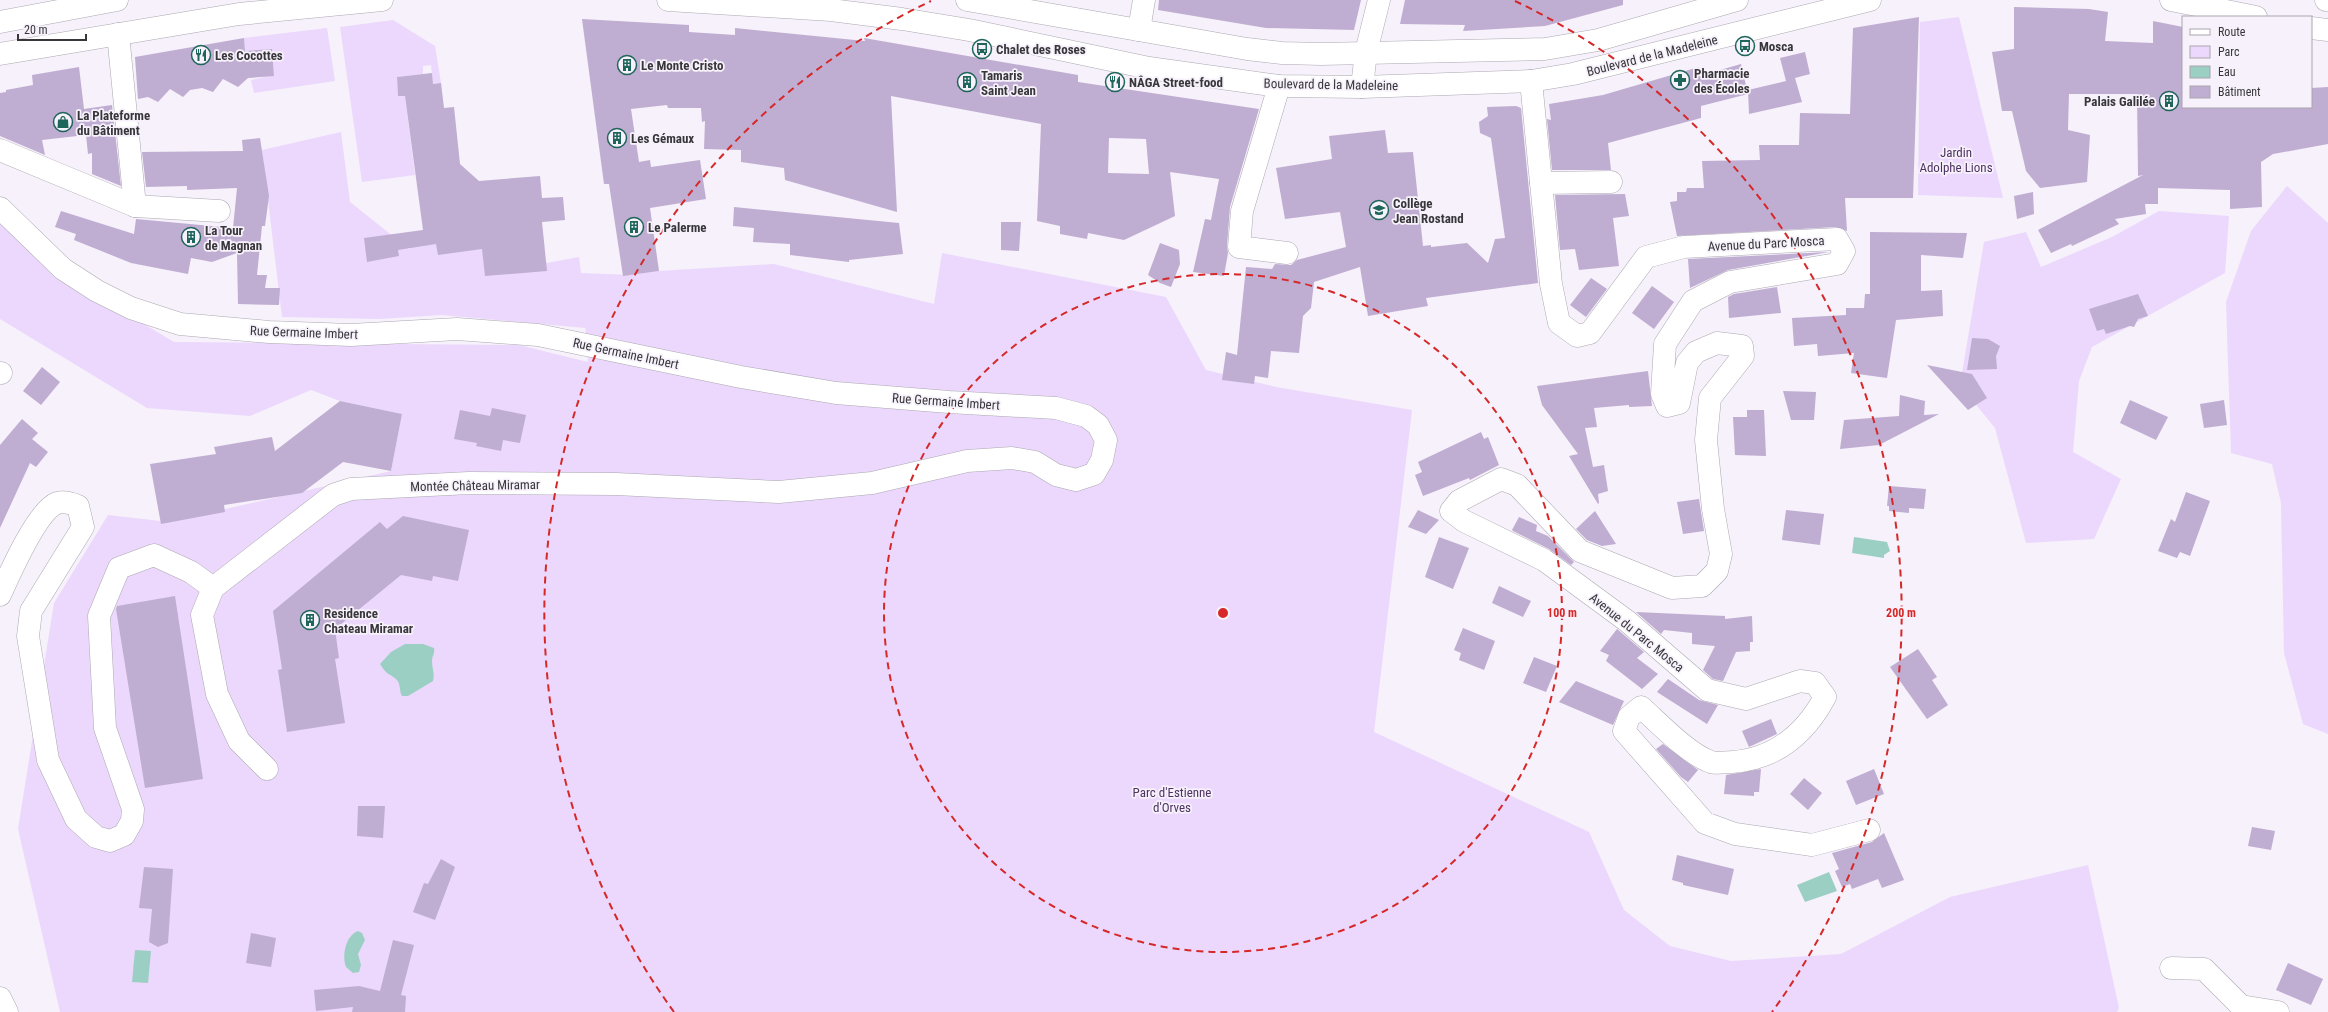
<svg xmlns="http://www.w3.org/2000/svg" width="2328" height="1012" font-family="'Roboto Condensed',sans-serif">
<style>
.green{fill:#ebd8fc}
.water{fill:#9ccfc4}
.building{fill:#c0add2;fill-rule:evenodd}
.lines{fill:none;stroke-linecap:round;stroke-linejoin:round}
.minor-casing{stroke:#aca8b1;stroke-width:23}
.minor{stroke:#fff;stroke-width:22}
.ring{fill:none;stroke:#d62828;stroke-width:2;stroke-dasharray:7 5}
.labels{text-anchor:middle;stroke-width:3.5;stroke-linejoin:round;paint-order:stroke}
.poi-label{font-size:13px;font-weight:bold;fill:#38363a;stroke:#f6f1fa;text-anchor:start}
.street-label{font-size:13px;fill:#38363a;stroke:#f6f1fa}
.park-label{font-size:13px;fill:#4e3363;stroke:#f6f1fa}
.centre{fill:#d62828;stroke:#f6f1fa;stroke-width:2}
.ring-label{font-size:12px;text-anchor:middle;font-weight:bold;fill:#d62828;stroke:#f6f1fa;stroke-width:3.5;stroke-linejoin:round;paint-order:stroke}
</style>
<rect width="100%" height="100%" fill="#f6f1fa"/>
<g class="green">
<path d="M1959 17 2003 198 1918 195 1920 22Z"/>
<path d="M393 20 435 46 441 83 433 84 431 65 423 66V74L397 77 398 96H405L415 175 362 182 340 27Z"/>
<path d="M327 28 335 81 254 93 251 80 274 75 272 49 245 51 244 38Z"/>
<path d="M341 132 350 202 409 249 448 224 496 225 498 272 579 257 581 273 630 275 659 271 774 264 934 304 942 253 1166 297 1206 370 1276 387 1412 410 1374 732 1589 832 1624 910 1670 946 1731 961 1841 954 1950 897 2088 865 2119 1008 2117 1012H60L18 829 54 603 108 515 169 522 391 471 402 414 340 401 311 390 250 416 147 408 0 319V224L58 273 174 342 519 345 588 362 585 324V328L442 315 379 319 282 317 262 150Z"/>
<path d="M2287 186 2328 223V734L2303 724 2284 653 2281 503 2272 464 2231 453 2226 302 2251 231Z"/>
<path d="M2159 211 2229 216 2225 273 2092 347 2079 381 2073 452 2121 479 2094 539 2026 543 1995 428 1960 385 1984 242 2026 232 2041 267 2112 237Z"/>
</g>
<g class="water">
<path d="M1854 537 1887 542 1890 551 1884 555V558L1852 553Z"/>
<path d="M405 644H423L434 648C435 654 432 656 432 661 432 669 435 673 433 681L408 696H402C399 691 401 685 397 680 390 673 387 676 380 664L391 652Z"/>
<path d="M1829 872 1837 891 1805 902 1797 885Z"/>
<path d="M358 931 362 933 365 940 358 954 361 965 359 972 353 973 346 967C342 956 345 936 358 931Z"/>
<path d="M135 950 151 951 148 983 132 982Z"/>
</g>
<g class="building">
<path d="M1159 0H1361L1354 30 1266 28 1158 10Z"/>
<path d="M1405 0H1623V5L1545 26 1463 31 1465 25 1400 24Z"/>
<path d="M2014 7 2089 9 2108 12 2105 41 2153 43V21L2183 27V107H2311V88L2328 87V144L2273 154 2261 162 2262 207 2230 209V190L2158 188V204H2145L2146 214 2115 219 2119 224 2072 246 2071 244 2051 253 2038 230 2143 175 2138 176 2137 94H2069L2068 130 2090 135 2087 182 2040 188 2026 171 2012 111H2002L1992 52 2014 49Z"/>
<path d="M1919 17 1913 198H1845L1847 231 1836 227 1677 236 1670 202 1677 201V192H1686L1687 188H1704L1702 161 1760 160 1759 145H1799L1800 113 1850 114 1853 28Z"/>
<path d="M582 19 689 25V32L735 35V28L865 41 864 38 1078 75V82L1259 109 1230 207 1227 246 1228 253 1224 276 1193 272 1205 219 1211 220 1219 179 1170 172 1175 216 1124 240 1088 233 1087 239 1060 234V226L1037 221 1041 124 891 96 897 212 785 180 784 168 741 162V150L704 149 705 121 702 122 701 108H668L667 105 631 109 639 162 650 160 651 167 700 160 706 199 650 208 659 271 623 276 609 184H604ZM1109 138 1146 139 1149 174 1108 173Z"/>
<path d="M244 38 245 51 272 49 274 76 248 78 238 87 223 79 213 92 202 88 190 90 183 97 170 89 158 102 148 97 138 99 135 57Z"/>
<path d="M1805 52 1810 74 1795 78 1802 102 1749 114 1748 90 1786 81 1780 58Z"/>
<path d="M1741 64 1748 94 1701 106V118L1608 143 1611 170H1552L1547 119 1551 120 1549 104 1603 95 1699 67V76Z"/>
<path d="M79 67 84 109 112 105 121 186 92 174V153L88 154 86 135 42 140 45 155 0 136V93L6 92V90L33 85 32 75Z"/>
<path d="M432 73 433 84 441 83 444 108 454 107 460 164 479 181 540 176 542 198 563 197 565 220 542 222 547 271 485 276 482 249 438 255 436 244 398 250 399 256 367 262 364 238 423 230 405 96H398L397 77Z"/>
<path d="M1516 106 1521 108 1538 283 1426 298 1428 306 1368 316 1360 267 1314 282 1311 308 1303 316 1299 353 1271 351 1268 378 1255 376 1254 384 1222 380 1226 352 1237 355 1246 267 1272 269 1275 264 1291 265 1297 260 1346 247 1340 212 1285 219 1276 168 1332 159 1329 136 1385 130 1388 153 1413 152 1423 246 1431 245V247L1467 243 1488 263 1495 239 1505 238 1491 138 1480 133 1479 122 1488 116 1487 107Z"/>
<path d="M260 138 269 196 265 226H262L257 275H267L265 288H280L279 305 238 304 237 253 212 262 191 258 188 274 131 263 74 240 76 234 55 227 61 211 134 234 136 219 233 228 237 188 187 190V186L146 187 142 152 243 151 242 140Z"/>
<path d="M2033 192 2034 214 2017 219 2014 196Z"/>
<path d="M1625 194 1629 216 1613 218 1619 266 1579 270 1575 249 1560 250 1555 195Z"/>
<path d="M734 207 899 223 903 254 849 260V262L790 255V244L753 242 754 228 733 226Z"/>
<path d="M1001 222H1021L1019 251 1001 250Z"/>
<path d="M1870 232 1967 233 1963 258 1921 255V291L1942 290 1943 316 1896 320 1887 378 1851 373 1854 353 1818 356 1817 344 1794 346 1792 318 1846 315V308H1864L1865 294H1870Z"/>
<path d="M1160 243 1179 250 1180 264 1171 287 1160 283 1148 275Z"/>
<path d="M1829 252 1728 270 1690 288 1688 259Z"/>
<path d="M1591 278 1607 289 1586 317 1570 305Z"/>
<path d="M1652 286 1674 302 1654 329 1632 313Z"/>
<path d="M1777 287 1781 313 1729 318 1728 297 1734 294Z"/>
<path d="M2138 294 2148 316 2138 319 2134 327 2130 326 2106 334 2104 329 2097 331 2089 309Z"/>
<path d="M1972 338 1988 339 2000 346 1996 356 1997 369 1967 370Z"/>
<path d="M1927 365 1972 374 1987 398 1968 410Z"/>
<path d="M42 367 60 382 41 405 23 391Z"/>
<path d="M1648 371 1652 406 1629 407V405L1594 408 1597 427 1585 428 1593 467 1604 465 1608 491 1598 494 1599 503 1598 504 1569 456 1578 454 1542 405 1537 386Z"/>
<path d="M1783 391 1816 392 1814 420H1791Z"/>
<path d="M1900 395 1925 401 1924 415 1939 414 1879 445 1840 449 1844 420 1899 416Z"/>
<path d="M2130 400 2168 417 2156 440 2120 423Z"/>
<path d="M2224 400 2227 425 2204 428 2200 404Z"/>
<path d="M340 401 402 414 391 471 343 462 302 493 224 505 225 512 161 524 150 464 216 454 214 447 272 437 275 451Z"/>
<path d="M492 408 526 415 520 443 503 440 501 451 476 446 477 443 454 439 460 410 490 416Z"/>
<path d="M1747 410H1764L1766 456 1735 455 1733 417H1747Z"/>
<path d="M22 419 38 433 32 439 48 452 36 467 30 463 0 528V445Z"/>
<path d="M1481 432 1484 439 1488 437 1499 465 1470 480 1469 478 1423 496 1415 475 1422 472 1418 462Z"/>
<path d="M1889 486 1926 489 1924 509 1909 508V513L1889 511V506H1887Z"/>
<path d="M2186 492 2210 501 2190 556 2180 552 2177 558 2158 551 2171 519 2175 522Z"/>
<path d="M1699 499 1704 531 1683 534 1677 502Z"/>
<path d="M1418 510 1439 520 1426 534 1408 527Z"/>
<path d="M1786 510 1824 514 1820 545 1782 540Z"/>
<path d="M1595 511 1616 544 1602 546 1587 540 1576 529Z"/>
<path d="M403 516 469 530 458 581 433 576 432 581 401 575 335 629 339 658 335 659 345 723 287 732 278 670 282 669 273 611 380 522 387 529Z"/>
<path d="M1519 517 1537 525 1536 531 1548 536 1574 562 1571 565 1549 549 1513 531 1512 530Z"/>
<path d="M1439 537 1469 548 1453 589 1425 577Z"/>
<path d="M1499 586 1531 601 1523 617 1492 603Z"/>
<path d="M175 596 203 779 145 788 116 609 117 606Z"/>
<path d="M1636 612 1725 616V619L1752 616 1753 642H1750V651L1736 652 1723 681 1713 679 1703 670 1715 646 1692 644V633L1664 630 1661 634Z"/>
<path d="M1463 628 1495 641 1484 670 1459 660 1461 653 1454 650Z"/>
<path d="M1617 629 1644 652 1637 658 1658 674 1642 689 1606 661 1609 655 1600 651Z"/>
<path d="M1918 649 1937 677 1932 680 1948 705 1927 719 1890 667Z"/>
<path d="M1534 657 1557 666 1546 692 1523 683Z"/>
<path d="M1668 679 1699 700 1718 705 1707 724 1657 692Z"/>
<path d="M1576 681 1624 701 1613 725 1559 702Z"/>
<path d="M1771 719 1777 734 1749 747 1742 731Z"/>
<path d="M1663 744 1698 770 1688 782 1681 777 1656 749Z"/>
<path d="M1761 769 1759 792H1754V796L1724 794 1726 775Z"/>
<path d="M1874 769 1884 794 1856 805 1846 781Z"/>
<path d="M1804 778 1822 793 1808 810 1790 794Z"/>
<path d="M358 806H385L383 838 357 836Z"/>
<path d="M2252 827 2275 831 2271 850 2248 846Z"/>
<path d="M1884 833 1904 880 1882 888 1878 879 1852 889 1850 884 1842 887 1835 871 1839 869 1832 853 1872 842Z"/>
<path d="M1677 855 1734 869 1728 895 1683 885V883L1672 880Z"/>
<path d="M441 859 455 867 435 920 413 912 424 883 428 884Z"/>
<path d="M144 867 173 869 168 943 158 947 149 942 152 909 139 908Z"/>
<path d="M251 933 276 938 271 967 246 963Z"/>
<path d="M393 940 414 945 401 995 406 996 405 1012H352L353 1007 316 1011 314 990 359 986 380 991Z"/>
<path d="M2288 963 2323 979 2311 1005 2276 990Z"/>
</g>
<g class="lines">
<defs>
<g id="minor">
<path d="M668 0 831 10 902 19 969 30 1149 68 1279 86 1362 87 1531 81 1573 74 1870 0"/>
<path d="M967 0 1247 49 1282 53 1321 54 1545 49 1598 40 1737 0"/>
<path d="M2171 0 2256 17"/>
<path d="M2326 0H2328"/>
<path d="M0 22 117 0"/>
<path d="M2311 28 2328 30"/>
<path d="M1139 30 1144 0"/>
<path d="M0 54 239 14 382 0"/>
<path d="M1531 81 1551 284 1559 323 1577 336 1590 333 1646 257 1684 247 1837 239 1844 251 1837 264 1730 282 1693 301 1665 344 1662 394 1667 406 1679 403 1687 363 1696 352 1717 343 1742 346 1743 356 1710 398 1706 440 1713 509 1721 554 1717 571 1702 586 1672 588 1580 551 1517 485 1501 479 1459 501 1451 511 1464 521 1544 560 1627 621 1707 690 1746 699 1800 681 1815 683 1825 697C1805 734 1775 759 1732 762 1726 762 1716 764 1711 762 1688 754 1660 724 1641 707L1629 717 1624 731 1705 823 1735 834 1812 845 1869 830"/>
<path d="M1279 86 1242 211 1239 247 1287 253"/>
<path d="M1362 87 1366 52 1379 0"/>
<path d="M0 150 135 206 118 34"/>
<path d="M1541 183 1611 182"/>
<path d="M135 206 219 211"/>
<path d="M0 208 63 269 97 291 131 308 180 324 269 332 351 335 457 329 538 335 741 377 836 393 949 402 1056 408 1086 416 1098 425 1106 440 1102 460 1094 474 1076 480 1056 475 1035 462 1012 458 967 461 872 483 779 492 616 484 469 483 351 489 333 495 213 588 202 615 217 694 239 741 267 769"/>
<path d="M0 373H1"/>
<path d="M0 595C9 575 37 511 57 503 64 501 71 503 78 506L83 527 31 611 28 636 48 760 76 819 96 837 110 841 124 835 132 821 133 809 105 728 99 616 119 568 154 555 191 572 213 588"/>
<path d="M2171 968 2204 969 2241 1006 2278 1012"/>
<path d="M0 998 7 1012"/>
</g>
</defs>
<use href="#minor" class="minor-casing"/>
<use href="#minor" class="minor"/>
</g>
<g class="ring">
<circle cx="1223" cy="613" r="339"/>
<path d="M674 1012A678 678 0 0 1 931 1M1515 1A678 678 0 0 1 1772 1012"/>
</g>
<defs>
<symbol id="bus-ring" viewBox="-11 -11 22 22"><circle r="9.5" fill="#f6f1fa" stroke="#1e655a" stroke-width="1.5"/><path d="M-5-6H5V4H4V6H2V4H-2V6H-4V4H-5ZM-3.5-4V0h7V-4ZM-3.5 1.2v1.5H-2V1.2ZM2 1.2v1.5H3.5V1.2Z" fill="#1e655a"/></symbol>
<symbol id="restaurant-ring" viewBox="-11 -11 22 22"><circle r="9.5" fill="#f6f1fa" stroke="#1e655a" stroke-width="1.5"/><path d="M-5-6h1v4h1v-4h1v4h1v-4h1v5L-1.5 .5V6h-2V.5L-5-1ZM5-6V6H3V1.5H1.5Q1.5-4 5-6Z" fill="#1e655a"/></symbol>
<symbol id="building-ring" viewBox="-11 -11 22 22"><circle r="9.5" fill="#f6f1fa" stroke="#1e655a" stroke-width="1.5"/><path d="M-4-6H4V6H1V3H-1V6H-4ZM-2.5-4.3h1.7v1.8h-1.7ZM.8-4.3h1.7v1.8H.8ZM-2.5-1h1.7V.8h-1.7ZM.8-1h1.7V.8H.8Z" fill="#1e655a"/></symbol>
<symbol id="pharmacy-ring" viewBox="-11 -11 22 22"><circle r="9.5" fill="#f6f1fa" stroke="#1e655a" stroke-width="1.5"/><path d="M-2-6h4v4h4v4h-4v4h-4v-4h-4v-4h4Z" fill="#1e655a"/></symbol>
<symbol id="shop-ring" viewBox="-11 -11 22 22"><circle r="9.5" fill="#f6f1fa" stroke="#1e655a" stroke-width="1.5"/><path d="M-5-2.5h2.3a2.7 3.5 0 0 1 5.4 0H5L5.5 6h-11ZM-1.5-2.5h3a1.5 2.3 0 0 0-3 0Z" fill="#1e655a"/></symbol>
<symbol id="school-ring" viewBox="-11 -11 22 22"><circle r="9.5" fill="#f6f1fa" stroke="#1e655a" stroke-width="1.5"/><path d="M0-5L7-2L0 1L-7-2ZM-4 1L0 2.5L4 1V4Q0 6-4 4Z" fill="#1e655a"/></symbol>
</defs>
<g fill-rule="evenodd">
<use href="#bus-ring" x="1734" y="35" width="22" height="22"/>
<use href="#bus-ring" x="971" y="38" width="22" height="22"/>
<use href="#restaurant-ring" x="190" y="44" width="22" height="22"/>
<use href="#building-ring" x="616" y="54" width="22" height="22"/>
<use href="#pharmacy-ring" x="1669" y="69" width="22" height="22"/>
<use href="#building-ring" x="956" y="71" width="22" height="22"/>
<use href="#restaurant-ring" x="1104" y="71" width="22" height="22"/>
<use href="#building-ring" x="2158" y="90" width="22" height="22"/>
<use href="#shop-ring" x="52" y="111" width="22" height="22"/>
<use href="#building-ring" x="606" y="127" width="22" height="22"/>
<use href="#school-ring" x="1368" y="199" width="22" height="22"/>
<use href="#building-ring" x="623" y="216" width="22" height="22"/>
<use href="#building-ring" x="180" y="226" width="22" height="22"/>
<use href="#building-ring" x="299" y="609" width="22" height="22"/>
</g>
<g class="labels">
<g class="poi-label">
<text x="1759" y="51">Mosca</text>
<text x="996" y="54">Chalet des Roses</text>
<text x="215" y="60">Les Cocottes</text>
<text x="641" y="70">Le Monte Cristo</text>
<text x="1694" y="78">Pharmacie<tspan x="1694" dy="15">des Écoles</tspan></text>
<text x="981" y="80">Tamaris<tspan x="981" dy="15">Saint Jean</tspan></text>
<text x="1129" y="87">NÂGA Street-food</text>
<text x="2155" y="106" text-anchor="end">Palais Galilée</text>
<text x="77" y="120">La Plateforme<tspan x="77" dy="15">du Bâtiment</tspan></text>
<text x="631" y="143">Les Gémaux</text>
<text x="1393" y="208">Collège<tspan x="1393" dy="15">Jean Rostand</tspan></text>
<text x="648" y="232">Le Palerme</text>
<text x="205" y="235">La Tour<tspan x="205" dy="15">de Magnan</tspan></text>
<text x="324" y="618">Residence<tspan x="324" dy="15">Chateau Miramar</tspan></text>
</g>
<g class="street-label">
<text transform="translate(1652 55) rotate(-14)" y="5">Boulevard de la Madeleine</text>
<text transform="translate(1331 84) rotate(1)" y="5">Boulevard de la Madeleine</text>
<text transform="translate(1766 243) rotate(-3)" y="5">Avenue du Parc Mosca</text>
<text transform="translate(304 332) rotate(2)" y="5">Rue Germaine Imbert</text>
<text transform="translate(626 353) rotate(12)" y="5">Rue Germaine Imbert</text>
<text transform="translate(946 401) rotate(4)" y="5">Rue Germaine Imbert</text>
<text transform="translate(475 485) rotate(-1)" y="5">Montée Château Miramar</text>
<text transform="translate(1637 632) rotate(39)" y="5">Avenue du Parc Mosca</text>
</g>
<g class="park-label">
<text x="1956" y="157">Jardin<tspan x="1956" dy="15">Adolphe Lions</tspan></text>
<text x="1172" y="797">Parc d'Estienne<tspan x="1172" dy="15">d'Orves</tspan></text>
</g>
</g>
<circle cx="1223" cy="613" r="6" class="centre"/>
<g class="ring-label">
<text x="1562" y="617">100 m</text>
<text x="1901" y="617">200 m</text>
</g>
<rect x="2182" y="16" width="130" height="92" fill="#f6f1fa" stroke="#aaa6ad"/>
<rect x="2190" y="29" width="20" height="6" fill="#ffffff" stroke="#aaa6ad"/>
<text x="2218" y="36" font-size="12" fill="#38363a">Route</text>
<rect x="2190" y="46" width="20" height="12" fill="#ebd8fc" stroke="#aaa6ad"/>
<text x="2218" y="56" font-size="12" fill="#38363a">Parc</text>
<rect x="2190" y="66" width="20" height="12" fill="#9ccfc4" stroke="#aaa6ad"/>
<text x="2218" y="76" font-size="12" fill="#38363a">Eau</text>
<rect x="2190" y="86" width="20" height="12" fill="#c0add2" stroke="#aaa6ad"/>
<text x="2218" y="96" font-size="12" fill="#38363a">Bâtiment</text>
<path d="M18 34v6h68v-6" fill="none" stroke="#38363a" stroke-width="2"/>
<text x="24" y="34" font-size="12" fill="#38363a" stroke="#f6f1fa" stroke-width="3" paint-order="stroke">20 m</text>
</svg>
